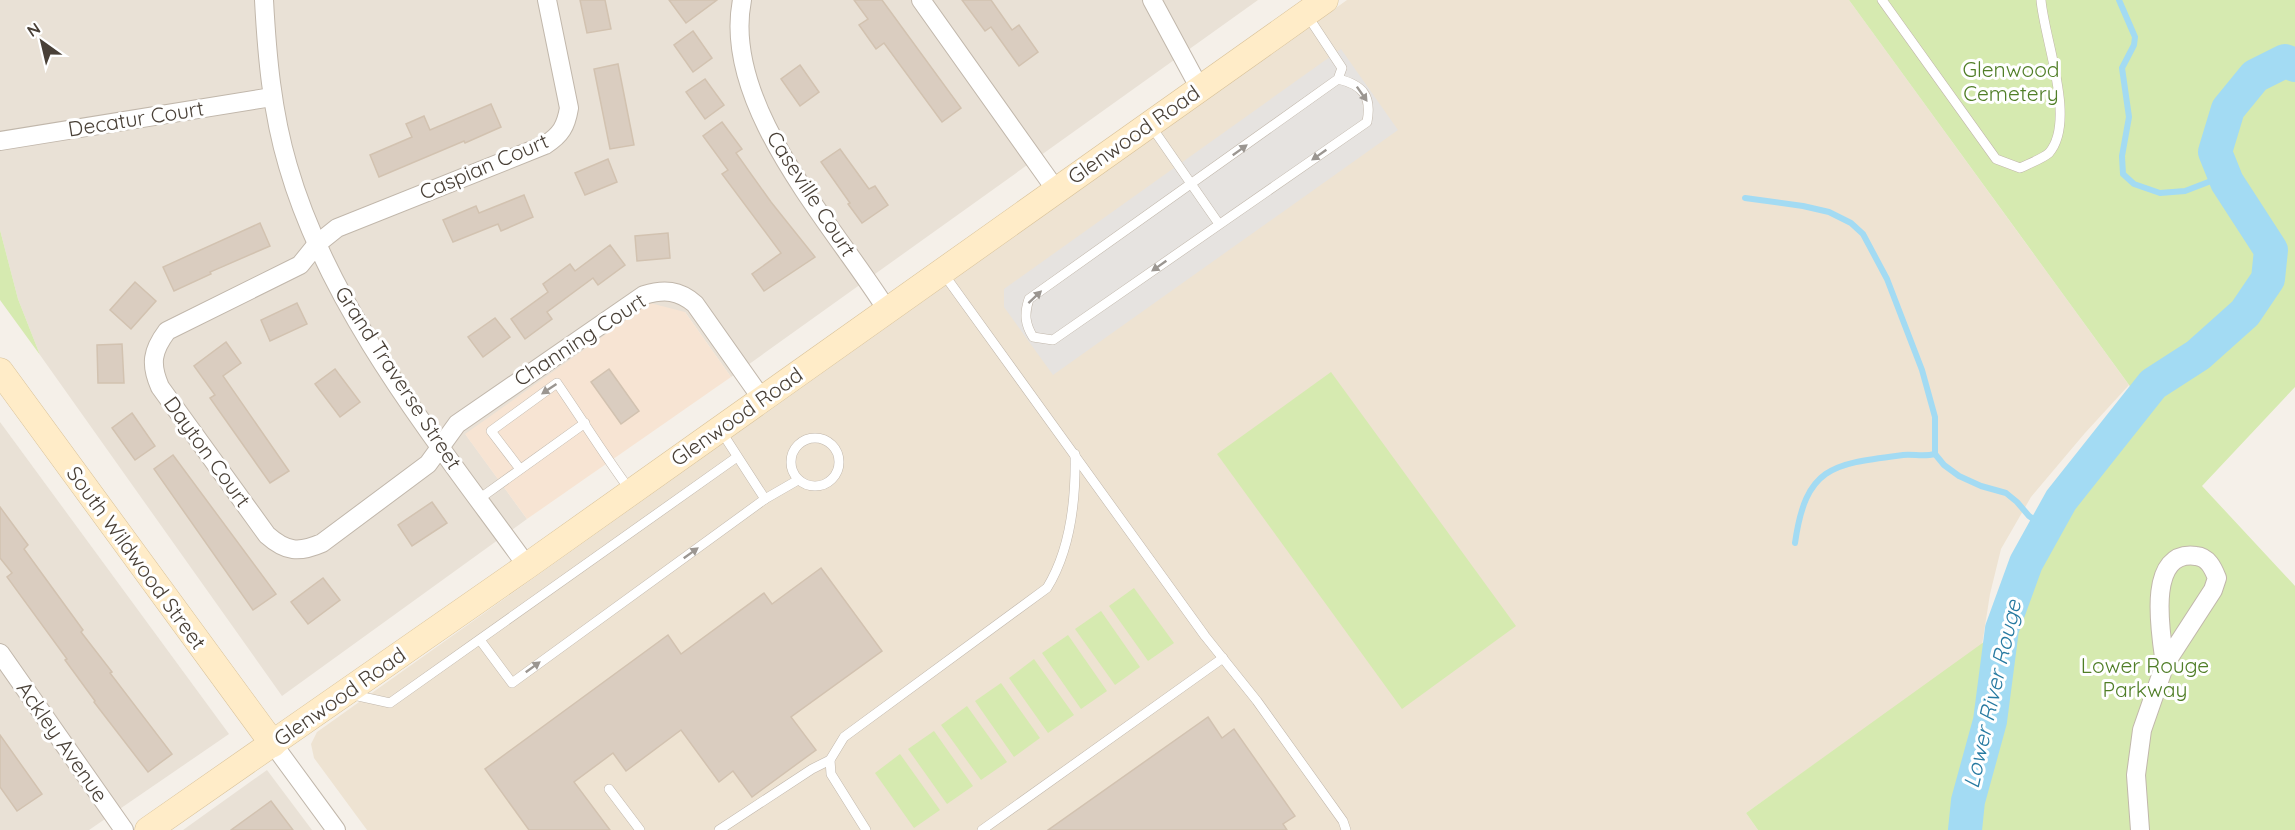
<svg xmlns="http://www.w3.org/2000/svg" width="2295" height="830" font-family="Quicksand,sans-serif">
<style>
.residential{fill:#e9e1d6}
.commercial{fill:#f7e4d3}
.education{fill:#eee3d2}
.green{fill:#d6eab0}
.parking{fill:#e6e3e0}
.lines{fill:none;stroke-linecap:round;stroke-linejoin:round}
.stream{stroke:#a3dbf3;stroke-width:6}
.river{stroke:#a3dbf3;stroke-width:34}
.building{fill:#dacdc0;stroke:#d2c2b0;stroke-width:1.5}
.lane-casing{stroke:#c1b7ab;stroke-width:10}
.street-casing{stroke:#c1b7ab;stroke-width:20}
.secondary-casing{stroke:#d9c299;stroke-width:27}
.lane{stroke:#fff;stroke-width:9}
.street{stroke:#fff;stroke-width:18}
.secondary{stroke:#ffecc8;stroke-width:26}
.oneway{fill:#9b9691}
.labels{text-anchor:middle;stroke-width:6;stroke-linejoin:round;paint-order:stroke}
.park-label{font-size:21px;fill:#507e27;stroke:#fff}
.street-label{font-size:21px;fill:#494037;stroke:#fff}
.water-label{font-size:22px;font-style:italic;fill:#277aa1;stroke:#fff}
</style>
<rect width="100%" height="100%" fill="#f5f0e9"/>
<g class="residential">
<path d="M0 0H1258L731 377 685 312 466 435 527 519 282 696 40 355 18 299 0 230Z"/>
<path d="M0 422 229 734 89 830H0Z"/>
<path d="M267 770 312 830H183Z"/>
</g>
<path class="commercial" d="M650 303 685 312 731 377 527 519 465 434Z"/>
<path class="education" d="M1347 0H1849L2129 385 2085 433 2031 497 2001 549 1990 594 1982 645 1746 813 1758 830H367L314 758 311 744 317 732Z"/>
<g class="green">
<path d="M1849 0H2295V387L2202 486 2295 586V830H1758L1746 813 2002 629 2026 563 2061 500 2140 400Z"/>
<path d="M0 230 18 299 40 355 0 300Z"/>
<path d="M1331 372 1516 626 1402 709 1217 454Z"/>
<path d="M1134 588 1174 643 1148 661 1109 606Z"/>
<path d="M1101 611 1140 667 1115 685 1075 629Z"/>
<path d="M1068 635 1107 691 1081 709 1042 653Z"/>
<path d="M1034 659 1074 715 1048 733 1009 678Z"/>
<path d="M1001 683 1040 738 1014 757 975 701Z"/>
<path d="M967 706 1007 762 981 780 941 725Z"/>
<path d="M934 731 973 786 947 804 908 749Z"/>
<path d="M900 754 940 810 914 828 875 773Z"/>
</g>
<path class="parking" d="M1341 49 1398 130 1053 375 1004 307V289Z"/>
<g class="lines">
<g class="stream">
<path d="M2119 0 2135 37 2134 45 2122 68 2129 117 2122 156 2123 174 2134 184 2160 193 2185 191 2224 176"/>
<path d="M1745 198 1803 206 1829 212 1851 223 1863 234 1887 279 1922 370 1935 417V454L1944 465 1959 476 1981 486 2006 493 2017 502 2029 516 2046 528"/>
<path d="M1795 543C1806 466 1832 464 1903 455 1914 454 1924 457 1935 454"/>
</g>
<path class="river" d="M1965 830 1968 801 1990 721 2002 629 2026 563 2061 500 2153 384 2198 355 2245 313 2268 279 2271 250 2227 182 2215 152 2228 109 2255 76 2285 61 2295 65"/>
</g>
<g class="building">
<path d="M580 0H605L611 29 587 33Z"/>
<path d="M669 0H717L686 23Z"/>
<path d="M854 0H882L961 108 942 122 884 43 876 49 859 25 868 19Z"/>
<path d="M962 0H991L1012 30 1019 25 1038 52 1019 66 991 27 985 31Z"/>
<path d="M693 31 712 58 693 72 674 45Z"/>
<path d="M618 64 634 145 610 149 594 69Z"/>
<path d="M800 65 819 92 800 106 781 79Z"/>
<path d="M705 79 724 105 705 119 686 92Z"/>
<path d="M491 104 501 127 465 143 464 141 379 177 370 155 412 137 406 124 424 116 430 130Z"/>
<path d="M722 122 742 149 736 153 771 202 815 257 764 291 752 274 781 253 722 174 728 170 703 136Z"/>
<path d="M840 149 869 189 875 186 888 205 862 223 848 204 850 203 821 162Z"/>
<path d="M608 159 617 182 585 195 575 173Z"/>
<path d="M524 195 533 217 501 231 498 224 453 242 443 220 476 206 479 213Z"/>
<path d="M260 223 270 246 210 272 211 274 174 291 163 267Z"/>
<path d="M668 233 670 258 637 261 635 236Z"/>
<path d="M610 245 625 265 598 285 593 278 547 312 552 319 525 339 511 319 548 292 543 284 570 264 575 271Z"/>
<path d="M135 282 156 301 131 329 110 310Z"/>
<path d="M297 303 307 324 270 341 261 320Z"/>
<path d="M495 318 510 337 483 357 468 337Z"/>
<path d="M226 342 241 363 223 376 289 471 270 483 210 398 215 395 194 366Z"/>
<path d="M122 344 124 383H98L97 345Z"/>
<path d="M335 369 360 402 340 417 315 384Z"/>
<path d="M609 369 639 411 621 424 591 382Z"/>
<path d="M132 413 155 446 135 460 112 428Z"/>
<path d="M173 455 276 594 253 610 154 469Z"/>
<path d="M432 502 447 523 412 546 398 525Z"/>
<path d="M0 507 28 545 24 549 83 630 81 632 112 672 110 673 172 754 148 772 94 702 95 701 65 660 67 659 7 577 12 573 0 558Z"/>
<path d="M821 568 882 651 791 717 816 750 752 797 733 771 719 782 681 730 626 771 613 753 574 782 610 830H529L485 769 668 635 681 654 764 593 772 604Z"/>
<path d="M323 578 340 600 308 624 291 602Z"/>
<path d="M1208 717 1222 738 1234 729 1295 816 1283 824 1287 830H1048Z"/>
<path d="M0 735 42 794 17 811 0 787Z"/>
<path d="M271 801 293 830H231Z"/>
</g>
<g class="lines">
<defs>
<g id="lane">
<path d="M1882 0 1996 159 2020 168C2028 164 2042 159 2049 153 2077 121 2044 39 2041 0"/>
<path d="M1307 15 1342 68 1338 79 1029 299C1024 314 1025 324 1033 337L1053 340 1367 122C1372 96 1363 85 1338 79"/>
<path d="M1151 126 1219 224"/>
<path d="M943 273 1205 636 1257 701 1343 821 1346 830"/>
<circle cx="815" cy="462" r="24"/>
<path d="M520 469 491 431 557 383C582 419 604 455 630 490"/>
<path d="M479 499 585 423"/>
<path d="M765 499 798 480"/>
<path d="M480 640 512 683 765 499 721 431"/>
<path d="M349 694 390 703 737 457"/>
<path d="M609 789 640 830"/>
<path d="M719 830 812 769 830 760"/>
<path d="M866 830 831 774 830 760 844 737 1047 588C1071 549 1076 499 1075 454"/>
<path d="M982 830 1223 658"/>
</g>
<g id="street">
<path d="M264 0C267 56 272 112 288 166 330 312 439 444 527 566"/>
<path d="M547 0 569 108C566 126 561 135 545 145L337 228 317 244 300 265 167 331C152 351 150 364 160 387L267 535C286 552 299 553 322 543L428 464 457 424 644 295C664 289 679 290 695 304L762 399"/>
<path d="M742 0C721 106 834 225 887 310"/>
<path d="M921 0 1056 190"/>
<path d="M1152 0 1200 89"/>
<path d="M0 141 272 97"/>
<path d="M0 653 124 830"/>
<path d="M273 744 336 830"/>
<path d="M2140 830 2136 775 2142 730 2165 664 2213 590 2217 578C2213 568 2208 557 2196 556 2145 549 2161 635 2165 664"/>
</g>
<g id="secondary">
<path d="M0 371 273 744"/>
<path d="M148 830 527 566 1325 0"/>
</g>
</defs>
<use href="#lane" class="lane-casing"/>
<use href="#street" class="street-casing"/>
<use href="#secondary" class="secondary-casing"/>
<use href="#lane" class="lane"/>
<use href="#street" class="street"/>
<use href="#secondary" class="secondary"/>
</g>
<defs><path id="oneway-solid" d="M-6-.8H1V-3.2L6.5 0L1 3.2V.8H-6Z" transform="scale(1.5)"/></defs>
<g class="oneway">
<use href="#oneway-solid" transform="translate(1362 94) rotate(55)"/>
<use href="#oneway-solid" transform="translate(1240 150) rotate(-36)"/>
<use href="#oneway-solid" transform="translate(1319 155) rotate(145)"/>
<use href="#oneway-solid" transform="translate(1159 266) rotate(145)"/>
<use href="#oneway-solid" transform="translate(1035 297) rotate(-43)"/>
<use href="#oneway-solid" transform="translate(549 389) rotate(146)"/>
<use href="#oneway-solid" transform="translate(691 553) rotate(-36)"/>
<use href="#oneway-solid" transform="translate(533 667) rotate(-36)"/>
</g>
<g class="labels">
<g class="park-label">
<text x="2011" y="77">Glenwood<tspan x="2011" dy="24">Cemetery</tspan></text>
<text x="2145" y="673">Lower Rouge<tspan x="2145" dy="24">Parkway</tspan></text>
</g>
<g class="street-label">
<text transform="translate(136 119) rotate(-9)" y="7">Decatur Court</text>
<text transform="translate(1134 135) rotate(-35)" y="7">Glenwood Road</text>
<text transform="translate(484 167) rotate(-23)" y="7">Caspian Court</text>
<text transform="translate(811 194) rotate(57)" y="7">Caseville Court</text>
<text transform="translate(580 340) rotate(-33)" y="7">Channing Court</text>
<text transform="translate(398 378) rotate(57)" y="7">Grand Traverse Street</text>
<text transform="translate(737 417) rotate(-35)" y="7">Glenwood Road</text>
<text transform="translate(207 452) rotate(54)" y="7">Dayton Court</text>
<text transform="translate(136 558) rotate(54)" y="7">South Wildwood Street</text>
<text transform="translate(340 697) rotate(-35)" y="7">Glenwood Road</text>
<text transform="translate(62 742) rotate(55)" y="7">Ackley Avenue</text>
</g>
<g class="water-label">
<text transform="translate(1992 694) rotate(-77)" y="8">Lower River Rouge</text>
</g>
</g>
<g transform="translate(42 42) rotate(326)" stroke="#ffffff" stroke-width="4.5" paint-order="stroke">
<path d="M0-4.5L10 22L0 15L-10 22Z" fill="#494037"/>
<text y="-9" font-size="16" font-weight="bold" text-anchor="middle" fill="#494037">N</text>
</g>
</svg>
